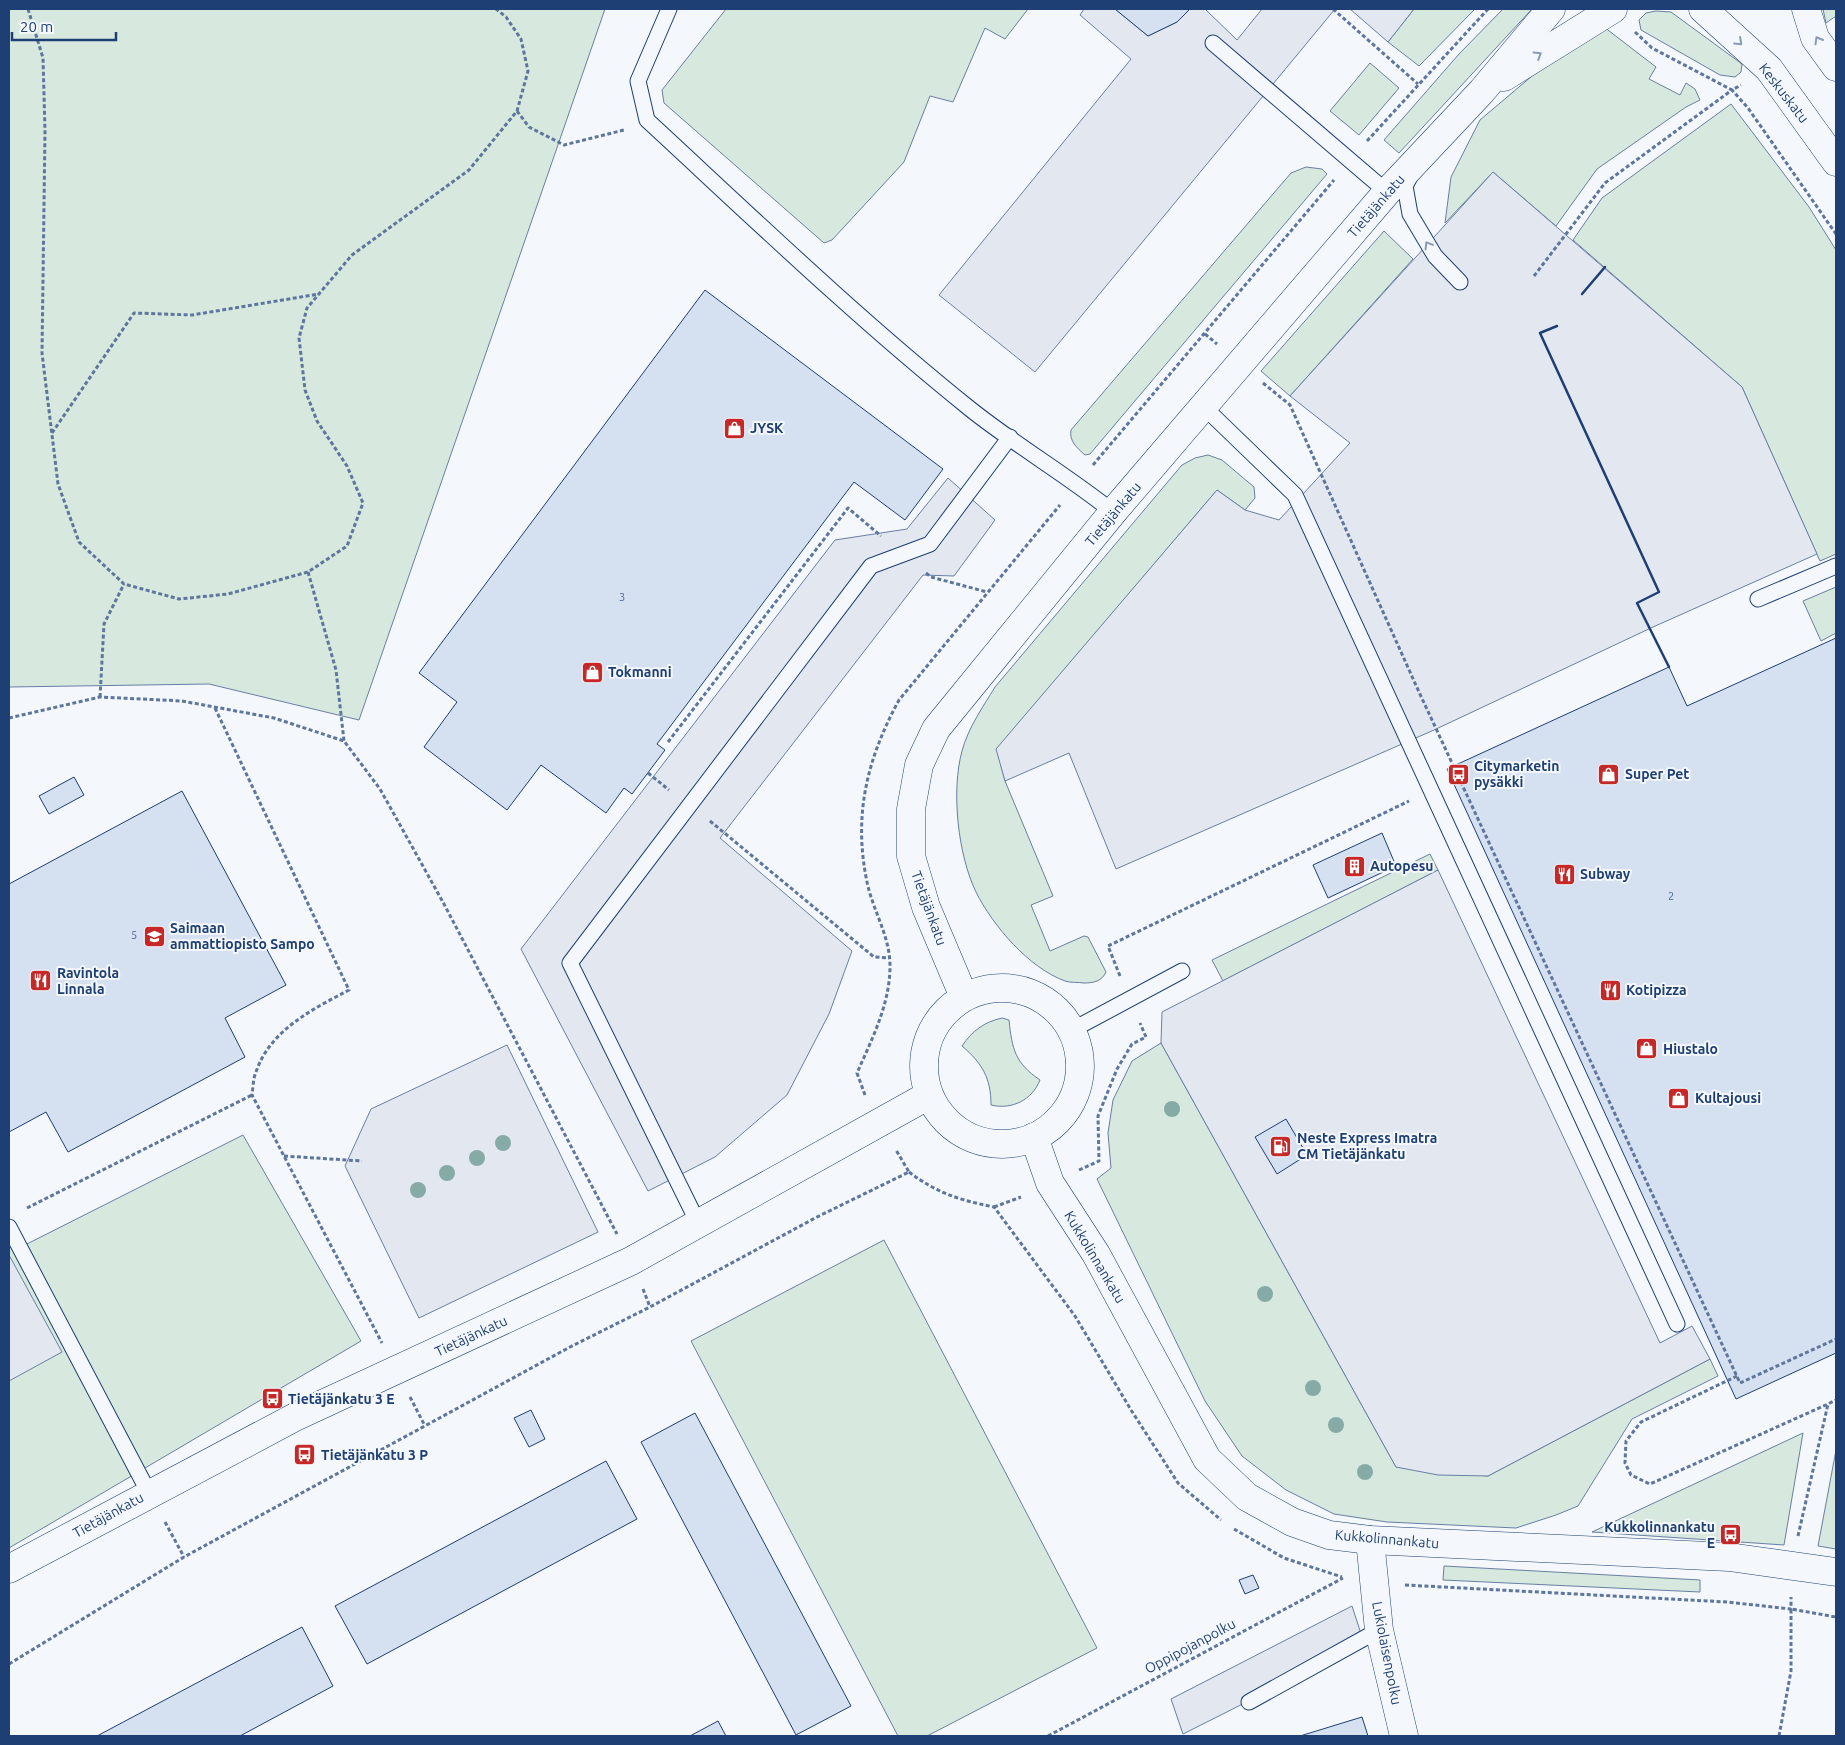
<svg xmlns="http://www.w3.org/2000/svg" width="1845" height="1745" font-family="Ubuntu,sans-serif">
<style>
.green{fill:#d7e8df;stroke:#687fa3}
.parking{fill:#e3e8f0;stroke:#687fa3}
.building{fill:#d5e0f0;stroke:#1d3f73}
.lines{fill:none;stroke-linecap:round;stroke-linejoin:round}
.service-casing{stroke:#1d3f73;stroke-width:17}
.minor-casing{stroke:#1d3f73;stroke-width:29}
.secondary-casing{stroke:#1d3f73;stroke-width:29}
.path{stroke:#5e769c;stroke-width:3;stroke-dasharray:4 2.5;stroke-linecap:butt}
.service{stroke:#f4f7fb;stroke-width:15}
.minor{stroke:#f4f7fb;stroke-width:28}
.secondary{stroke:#f4f7fb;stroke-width:28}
.wall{stroke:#1d3f73;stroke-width:2.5}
.tree{fill:#86aba6}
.oneway{stroke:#889bb7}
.labels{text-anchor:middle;stroke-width:4;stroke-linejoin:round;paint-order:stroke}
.number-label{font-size:11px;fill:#4b6792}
.street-label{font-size:14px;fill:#1d3f73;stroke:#f4f7fb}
.poi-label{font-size:14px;font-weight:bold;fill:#1d3f73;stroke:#f4f7fb;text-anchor:start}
</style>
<rect width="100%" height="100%" fill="#f4f7fb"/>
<g class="green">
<path d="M9 9H605L359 720 209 684 9 687Z"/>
<path d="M726 9H1028L1005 39 985 28 953 102 930 96 904 162 832 240 824 243 664 103 662 90Z"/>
<path d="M1414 9H1475L1419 66 1388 42Z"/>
<path d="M1503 9H1532L1399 153 1384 140 1459 54Z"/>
<path d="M1823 9H1836V16L1826 23Z"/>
<path d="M1656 11 1671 12 1742 64 1741 72 1735 77 1720 75 1641 30 1639 20 1646 13Z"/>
<path d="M1604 27 1656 67 1649 79 1680 95 1686 83 1695 89 1700 100 1686 107 1597 169 1556 226 1493 172 1445 223 1451 177 1480 120 1532 76Z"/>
<path d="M1370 63 1399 88 1359 135 1330 111Z"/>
<path d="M1731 104 1809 207 1836 250V554L1820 561 1742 387 1573 240 1602 198Z"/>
<path d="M1306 167 1322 169 1327 174 1090 454 1085 455C1077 448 1069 441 1071 430L1291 173Z"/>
<path d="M1384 231 1413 259 1290 396 1261 371Z"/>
<path d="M1208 455 1222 460 1254 487 1255 498 1245 510 1217 490 997 749 1005 781 1053 896 1031 905 1050 951 1084 936 1088 937 1106 972C1102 981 1094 983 1084 983 1078 982 1071 983 1065 981 1029 968 993 926 976 892 958 855 951 791 962 751 968 728 983 707 995 687L1182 465 1195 458Z"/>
<path d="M1836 587V633L1821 641 1803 601Z"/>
<path d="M1430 854 1438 870 1223 981 1212 960Z"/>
<path d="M1002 1018 1009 1020C1012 1049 1015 1063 1040 1080 1032 1100 1012 1110 991 1105 991 1078 982 1063 962 1046 972 1031 984 1022 1002 1018Z"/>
<path d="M1161 1043 1396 1467 1488 1476 1710 1359 1718 1376 1632 1419 1578 1506 1556 1515 1516 1528 1387 1522 1334 1514 1286 1490 1242 1456 1205 1401 1097 1179 1111 1168 1108 1133 1113 1100 1132 1061Z"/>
<path d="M243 1135 361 1341 9 1548V1237L17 1249Z"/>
<path d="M884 1240 1097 1648 927 1736H898L691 1341Z"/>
<path d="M1803 1433 1784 1545 1592 1532Z"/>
<path d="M1836 1450V1549L1818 1546Z"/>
<path d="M1444 1566 1700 1580V1592L1443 1580Z"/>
</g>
<g class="parking">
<path d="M1084 9H1115L1148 36 1177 22 1190 9H1205L1237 40 1262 9H1335L1035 372 939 295 1131 59 1080 15Z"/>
<path d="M1350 9H1414L1388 42Z"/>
<path d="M1493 172 1742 387 1817 554 1653 627 1434 730 1116 869 1069 753 1005 781 996 749 1217 490 1245 510 1279 520 1350 443 1290 396Z"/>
<path d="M948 478 995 520 954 576 923 575 720 838 852 951 829 1014 787 1095 715 1157 648 1191 521 949 835 540 907 529Z"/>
<path d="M1438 870 1660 1343 1692 1326 1710 1359 1488 1476 1438 1475 1396 1467 1161 1043 1162 1012Z"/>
<path d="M507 1045 598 1232 419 1318 345 1166 371 1109Z"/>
<path d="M9 1255 62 1352 9 1381Z"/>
<path d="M1352 1606 1364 1643 1183 1734 1171 1699Z"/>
</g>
<g class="building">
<path d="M1115 9H1190L1177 22 1148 36Z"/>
<path d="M705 290 943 469 905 520 854 482 657 744 665 750 632 794 624 788 606 813 541 765 507 810 424 747 457 702 419 673Z"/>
<path d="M1836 638V1353L1736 1399 1447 769 1669 667 1687 706Z"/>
<path d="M74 777 84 795 49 814 39 796Z"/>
<path d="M182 791 286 985 225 1018 245 1057 68 1152 46 1112 9 1132V884Z"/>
<path d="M1382 833 1396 866 1328 898 1313 865Z"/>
<path d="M1286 1119 1307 1155 1277 1174 1255 1137Z"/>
<path d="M531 1410 545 1439 529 1447 514 1418Z"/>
<path d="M695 1413 851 1706 796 1735 641 1442Z"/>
<path d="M606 1461 637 1519 367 1664 335 1606Z"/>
<path d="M1253 1575 1259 1588 1245 1594 1239 1580Z"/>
<path d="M302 1627 333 1686 240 1736H97Z"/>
<path d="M1362 1717 1368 1736H1300Z"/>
<path d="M718 1721 726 1736H690Z"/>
</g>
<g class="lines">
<defs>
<g id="service">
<path d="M669 9 638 81 647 120C753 218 857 318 969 408 1015 445 1067 475 1113 512"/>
<path d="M1213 43 1387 192"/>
<path d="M1411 175 1405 186 1410 214 1435 256 1460 282"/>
<path d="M1204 407 1295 495 1677 1324"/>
<path d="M1758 599 1836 566"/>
<path d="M1072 1030 1182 971"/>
<path d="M699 1225 570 963 871 566 930 544 1010 437"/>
<path d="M9 1227 149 1493"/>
<path d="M1249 1702 1379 1630"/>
</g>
<g id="minor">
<path d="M1504 77 1613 9"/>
<circle cx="1002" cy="1066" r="78"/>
<path d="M964 997 926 907 911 856V809L919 765 936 729 1113 512 1387 192 1482 91 1551 9"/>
<path d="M1034 1137 1050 1183 1096 1254 1207 1459 1247 1497 1292 1522 1329 1535 1370 1540 1729 1557 1836 1572"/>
<path d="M1370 1540 1379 1630 1404 1736"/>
<path d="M9 1569 297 1416 631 1261 929 1095"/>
</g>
<g id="secondary">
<path d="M1703 9 1769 69 1836 162"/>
<path d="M1806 9 1815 38 1836 67"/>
</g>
</defs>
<use href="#service" class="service-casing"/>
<use href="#minor" class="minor-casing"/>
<use href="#secondary" class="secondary-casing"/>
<g class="path">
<path d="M28 9 43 58 45 131 42 353 58 484 79 542 124 584 179 599 228 594 308 572 347 546 363 503 347 466 317 421 305 390 299 338 307 308 352 255 469 170 517 111 528 71 521 39 506 17 496 9"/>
<path d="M1333 9 1418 84"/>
<path d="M1635 32 1652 48 1732 90 1741 85"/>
<path d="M517 111 529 127 564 145 624 130"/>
<path d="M1367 141 1488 9"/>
<path d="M1534 276 1605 183 1732 90 1748 108 1836 234"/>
<path d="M1205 334 1217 344"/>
<path d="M1263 383 1290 405 1419 692 1740 1383 1836 1339"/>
<path d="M52 433 134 313 192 315 319 294"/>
<path d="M1093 465 1334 180"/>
<path d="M308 572 336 670 344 741"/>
<path d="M926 573 931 577 987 592"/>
<path d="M100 697 104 624 124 584"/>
<path d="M215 708 349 990C313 1009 270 1030 256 1072 253 1079 253 1088 252 1095L382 1343"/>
<path d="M9 718 100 697 182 701 274 718 344 741 380 789 444 904 617 1234"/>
<path d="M668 742 848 508 881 536"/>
<path d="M648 773 669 790"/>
<path d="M710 821 874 957 889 958"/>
<path d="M1120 976 1108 946 1409 801"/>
<path d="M865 1095 857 1073C872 1039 890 1004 890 966 890 936 873 911 867 882 853 815 867 759 899 700L1060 505"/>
<path d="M284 1156 362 1161"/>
<path d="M1079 1170 1099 1161 1098 1116 1117 1069 1132 1044 1146 1037 1140 1023"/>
<path d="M909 1172C937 1193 959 1200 994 1207L1075 1316 1131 1410 1178 1483 1221 1520"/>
<path d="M994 1207 1021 1197"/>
<path d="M27 1208 252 1095"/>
<path d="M643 1289 650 1307"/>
<path d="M1737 1376 1641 1422 1626 1441 1625 1463 1631 1475 1650 1484 1828 1404"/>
<path d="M410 1397 425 1426"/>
<path d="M165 1522 184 1557"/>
<path d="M1234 1529 1284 1558 1342 1577"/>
<path d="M1798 1536 1828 1404 1836 1400"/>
<path d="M1405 1585 1727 1602 1791 1609V1597"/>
<path d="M9 1664 184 1557 570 1347 650 1307 817 1217 909 1172 896 1150"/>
<path d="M1048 1736 1343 1578"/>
<path d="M1779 1736 1791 1671V1609L1836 1617"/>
</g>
<use href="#service" class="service"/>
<use href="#minor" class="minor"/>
<use href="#secondary" class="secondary"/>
<g class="wall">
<path d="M1582 294 1605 267"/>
<path d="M1557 326 1540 333 1659 592 1637 603 1669 667"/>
</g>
</g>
<g class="tree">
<circle cx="1172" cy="1109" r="8"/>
<circle cx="503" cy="1143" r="8"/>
<circle cx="477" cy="1158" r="8"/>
<circle cx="447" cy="1173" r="8"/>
<circle cx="418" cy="1190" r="8"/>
<circle cx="1265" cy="1294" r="8"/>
<circle cx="1313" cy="1388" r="8"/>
<circle cx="1336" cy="1425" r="8"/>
<circle cx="1365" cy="1472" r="8"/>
</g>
<defs><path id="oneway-chevron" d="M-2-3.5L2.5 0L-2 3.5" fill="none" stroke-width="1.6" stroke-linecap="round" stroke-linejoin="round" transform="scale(1.25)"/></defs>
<g class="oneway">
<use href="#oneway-chevron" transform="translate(1818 40) rotate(-120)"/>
<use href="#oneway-chevron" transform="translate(1739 42) rotate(43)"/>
<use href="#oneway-chevron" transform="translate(1538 55) rotate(-32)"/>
<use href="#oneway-chevron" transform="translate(1428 245) rotate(-121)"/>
</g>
<defs>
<symbol id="shop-square" viewBox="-11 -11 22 22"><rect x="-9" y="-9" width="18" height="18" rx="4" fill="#c62828" stroke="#f4f7fb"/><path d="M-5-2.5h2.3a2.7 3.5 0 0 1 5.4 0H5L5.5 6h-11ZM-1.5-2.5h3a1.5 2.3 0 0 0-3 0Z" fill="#fff"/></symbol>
<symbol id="bus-square" viewBox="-11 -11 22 22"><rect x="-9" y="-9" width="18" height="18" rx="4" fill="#c62828" stroke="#f4f7fb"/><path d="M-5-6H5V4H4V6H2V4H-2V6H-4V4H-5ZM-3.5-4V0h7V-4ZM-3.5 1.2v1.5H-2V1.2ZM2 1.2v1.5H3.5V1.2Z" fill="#fff"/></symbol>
<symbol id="building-square" viewBox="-11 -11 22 22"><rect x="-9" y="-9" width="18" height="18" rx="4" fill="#c62828" stroke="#f4f7fb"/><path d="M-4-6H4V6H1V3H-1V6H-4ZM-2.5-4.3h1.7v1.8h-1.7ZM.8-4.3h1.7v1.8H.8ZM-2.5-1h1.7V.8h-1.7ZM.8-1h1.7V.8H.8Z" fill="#fff"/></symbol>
<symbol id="restaurant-square" viewBox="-11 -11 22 22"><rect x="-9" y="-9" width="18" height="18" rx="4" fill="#c62828" stroke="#f4f7fb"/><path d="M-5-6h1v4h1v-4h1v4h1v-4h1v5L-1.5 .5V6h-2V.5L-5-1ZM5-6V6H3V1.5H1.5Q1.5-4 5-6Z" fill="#fff"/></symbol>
<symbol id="school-square" viewBox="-11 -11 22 22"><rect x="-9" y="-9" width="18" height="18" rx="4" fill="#c62828" stroke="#f4f7fb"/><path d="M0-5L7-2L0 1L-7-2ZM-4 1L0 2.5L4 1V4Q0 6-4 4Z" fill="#fff"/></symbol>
<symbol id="fuel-square" viewBox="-11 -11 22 22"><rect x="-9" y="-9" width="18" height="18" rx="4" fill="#c62828" stroke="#f4f7fb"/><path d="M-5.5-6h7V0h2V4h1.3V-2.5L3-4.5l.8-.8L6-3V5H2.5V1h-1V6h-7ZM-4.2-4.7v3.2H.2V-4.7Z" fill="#fff"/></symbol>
</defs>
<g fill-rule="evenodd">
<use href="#shop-square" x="722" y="416" width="25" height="25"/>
<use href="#shop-square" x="580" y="660" width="25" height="25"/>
<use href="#bus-square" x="1446" y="762" width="25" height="25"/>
<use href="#shop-square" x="1596" y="762" width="25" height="25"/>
<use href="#building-square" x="1342" y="854" width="25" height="25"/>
<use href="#restaurant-square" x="1552" y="862" width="25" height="25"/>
<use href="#school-square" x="142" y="924" width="25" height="25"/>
<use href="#restaurant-square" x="28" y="968" width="25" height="25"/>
<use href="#restaurant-square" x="1598" y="978" width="25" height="25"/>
<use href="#shop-square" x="1634" y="1036" width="25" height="25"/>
<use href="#shop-square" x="1666" y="1086" width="25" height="25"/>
<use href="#fuel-square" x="1268" y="1134" width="25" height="25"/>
<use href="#bus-square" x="260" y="1386" width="25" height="25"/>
<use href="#bus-square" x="292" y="1442" width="25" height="25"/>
<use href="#bus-square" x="1718" y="1522" width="25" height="25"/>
</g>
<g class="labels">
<g class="number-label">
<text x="622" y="601">3</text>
<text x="1671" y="900">2</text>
<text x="134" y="939">5</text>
</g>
<g class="street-label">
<text transform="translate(1784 93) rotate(52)" y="5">Keskuskatu</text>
<text transform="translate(1376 206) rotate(-49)" y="5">Tietäjänkatu</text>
<text transform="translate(1113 514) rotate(-50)" y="5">Tietäjänkatu</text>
<text transform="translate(929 908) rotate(70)" y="5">Tietäjänkatu</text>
<text transform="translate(1095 1257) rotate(59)" y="5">Kukkolinnankatu</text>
<text transform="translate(471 1336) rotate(-25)" y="5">Tietäjänkatu</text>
<text transform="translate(108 1515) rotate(-29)" y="5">Tietäjänkatu</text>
<text transform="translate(1387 1539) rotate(5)" y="5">Kukkolinnankatu</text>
<text transform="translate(1190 1646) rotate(-28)" y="5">Oppipojanpolku</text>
<text transform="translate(1387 1653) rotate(79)" y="5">Lukiolaisenpolku</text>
</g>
<g class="poi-label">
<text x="750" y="433">JYSK</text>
<text x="608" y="677">Tokmanni</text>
<text x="1474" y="771">Citymarketin<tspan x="1474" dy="16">pysäkki</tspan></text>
<text x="1625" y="779">Super Pet</text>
<text x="1370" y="871">Autopesu</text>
<text x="1580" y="879">Subway</text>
<text x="170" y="933">Saimaan<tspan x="170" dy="16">ammattiopisto Sampo</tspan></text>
<text x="57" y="978">Ravintola<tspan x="57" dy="16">Linnala</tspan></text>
<text x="1626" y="995">Kotipizza</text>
<text x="1663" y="1054">Hiustalo</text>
<text x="1695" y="1103">Kultajousi</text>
<text x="1297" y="1143">Neste Express Imatra<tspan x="1297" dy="16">CM Tietäjänkatu</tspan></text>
<text x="288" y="1404">Tietäjänkatu 3 E</text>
<text x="321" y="1460">Tietäjänkatu 3 P</text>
<text x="1715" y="1532" text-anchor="end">Kukkolinnankatu<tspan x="1715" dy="16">E</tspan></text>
</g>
</g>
<rect width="1845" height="1745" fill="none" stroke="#1d3f73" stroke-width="20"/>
<path d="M12 32v8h104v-8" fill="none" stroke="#1d3f73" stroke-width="2.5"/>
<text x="20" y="32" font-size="15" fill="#1d3f73" stroke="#f4f7fb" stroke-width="4" paint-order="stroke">20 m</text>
</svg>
